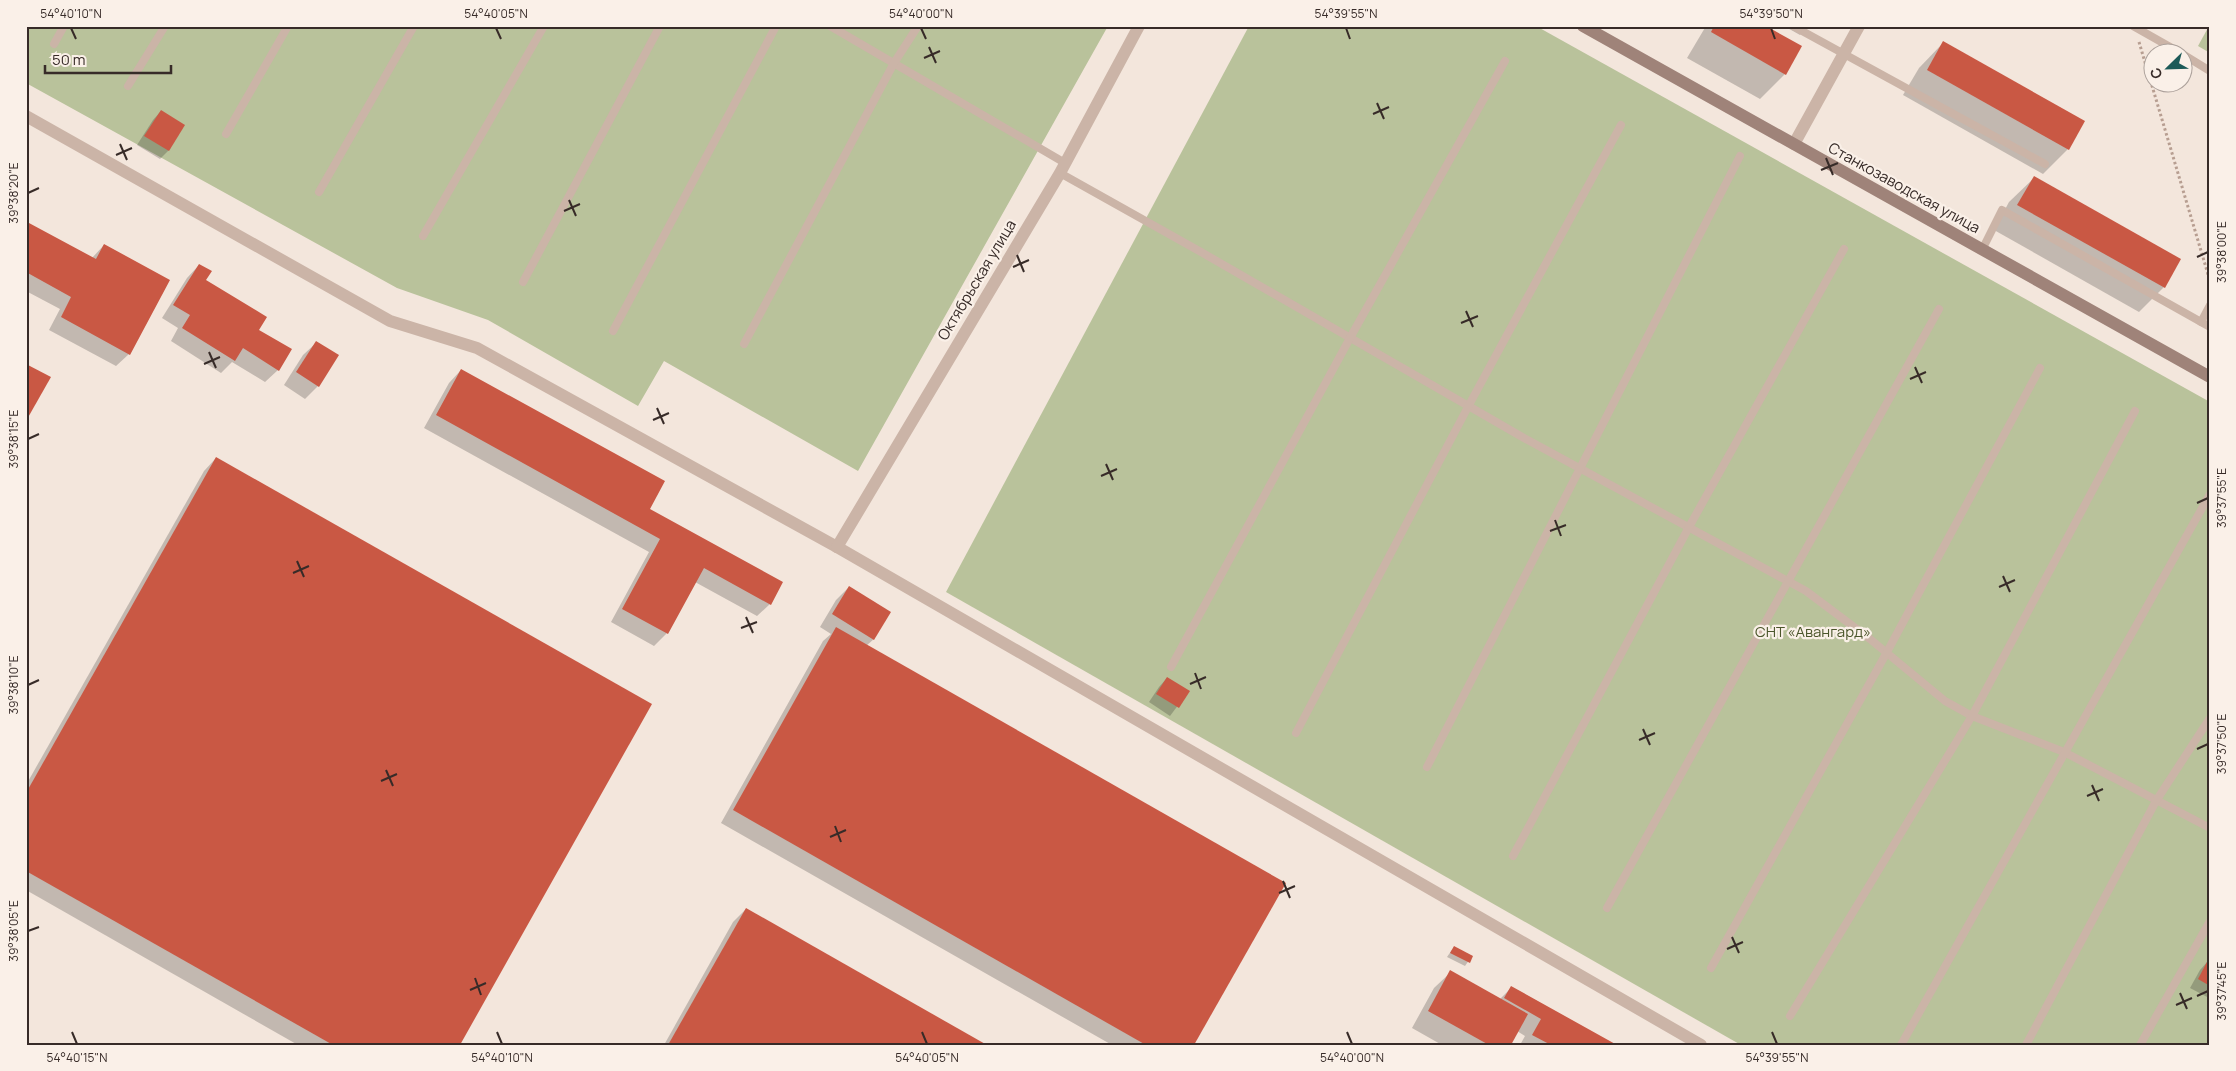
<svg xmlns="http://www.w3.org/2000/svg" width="2236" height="1071" font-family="Manrope,sans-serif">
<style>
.green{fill:#b9c29b}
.shadow{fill:#0003}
.building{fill:#c95844}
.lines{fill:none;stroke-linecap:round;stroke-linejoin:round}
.path{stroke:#b79e91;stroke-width:3;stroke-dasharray:2.5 2.5;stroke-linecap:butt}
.lane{stroke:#cbb4a7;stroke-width:8}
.street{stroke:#cbb4a7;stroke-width:12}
.secondary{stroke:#9f8379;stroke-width:12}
.ticks{fill:none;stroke:#372b28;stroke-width:2}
.labels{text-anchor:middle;stroke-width:4.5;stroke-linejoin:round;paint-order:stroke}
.street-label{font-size:15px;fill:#372b28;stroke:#faf0e8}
.park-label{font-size:15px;fill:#4b562b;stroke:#faf0e8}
.neatline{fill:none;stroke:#372b28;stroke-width:2}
.ticks-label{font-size:12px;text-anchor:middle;fill:#372b28}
</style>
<rect width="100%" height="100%" fill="#f3e6dc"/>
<g class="green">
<path d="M26 26H1108L858 471 664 361 638 406 488 320 397 288 26 83Z"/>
<path d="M1249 26H1536L2210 402V1045H1741L946 592Z"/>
<path d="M2209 26H2210V53L2198 46Z"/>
</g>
<g class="shadow">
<path d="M1706 26H1764L1785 74 1760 99 1687 58Z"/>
<path d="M1784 26H1809L1800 35Z"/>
<path d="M1943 43 2083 122 2068 149 2043 174 1903 95 1919 68Z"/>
<path d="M161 111 183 125 168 151 160 159 137 145 153 120Z"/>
<path d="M2034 178 2164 287 2139 312 1994 230 2009 202Z"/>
<path d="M29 225 92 258 104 245 129 354 116 366 49 330 60 309 26 291V228Z"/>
<path d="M199 265 205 280 258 330 278 370 265 382 232 362 221 373 171 341 178 328 162 318 187 278Z"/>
<path d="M316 343 337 356 318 386 305 399 284 385 303 355Z"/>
<path d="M461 370 648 510 770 604 757 616 695 582 667 633 654 646 611 622 649 552 424 428 449 383Z"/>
<path d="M216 458 458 1045H298L26 890V785L204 471Z"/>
<path d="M849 587 874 639 866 646 1193 1045H1112L721 823 823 641 831 634 820 627 836 600Z"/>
<path d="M1167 678 1188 692 1170 716 1149 702 1159 687Z"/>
<path d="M746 909 985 1045H664L733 922Z"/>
<path d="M1454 947 1472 956 1465 966 1447 957Z"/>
<path d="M2208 961 2210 962 2209 998 2190 988 2200 970Z"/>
<path d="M1451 972 1500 999 1512 987 1615 1045H1520L1525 1036 1517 1031 1510 1045H1442L1412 1028 1434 988Z"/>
</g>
<g class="building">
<path d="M1714 26H1766L1802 46 1786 75 1711 32Z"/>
<path d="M1943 41 2085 121 2069 150 1927 70Z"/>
<path d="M161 110 185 125 169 151 144 136Z"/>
<path d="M2034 176 2181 259 2165 288 2017 205Z"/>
<path d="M29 223 96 259 104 244 170 280 130 355 61 317 71 297 26 272V229Z"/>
<path d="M199 264 212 271 206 280 267 317 259 330 292 349 279 371 243 348 235 361 182 328 190 315 173 305Z"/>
<path d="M316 341 339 355 319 387 296 372Z"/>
<path d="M26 364 51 377 26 421Z"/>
<path d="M461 369 665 481 650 509 783 582 771 605 704 568 668 634 622 609 660 539 436 415Z"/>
<path d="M216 457 652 704 460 1045H333L26 871V793Z"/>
<path d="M849 586 891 612 874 640 832 614Z"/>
<path d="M836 627 1286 883 1194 1045H1146L733 810Z"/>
<path d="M1167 677 1190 691 1179 708 1156 694Z"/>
<path d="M746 908 987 1045H668Z"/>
<path d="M1454 946 1473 956 1470 963 1450 953Z"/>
<path d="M2208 960 2210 961V986L2198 979Z"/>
<path d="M1450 970 1528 1014 1511 1045H1489L1428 1011Z"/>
<path d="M1511 986 1617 1045H1551L1532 1035 1541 1019 1504 998Z"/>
</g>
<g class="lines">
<path class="path" d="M2139 42 2210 281"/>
<g class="lane">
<path d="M830 26 1065 163"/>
<path d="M1793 26 2045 164"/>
<path d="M2133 26 2179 52"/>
<path d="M54 44 64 26"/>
<path d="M2184 55 2210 71"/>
<path d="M128 86 165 26"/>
<path d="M226 134 288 26"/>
<path d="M1060 173 1201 252 1524 438 1806 591 1870 639 1945 701 1972 716 2064 752 2210 828"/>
<path d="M319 192 414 26"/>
<path d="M423 236 544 26"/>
<path d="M1982 250 2002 210 2210 327"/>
<path d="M523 282 660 26"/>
<path d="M2201 322 2210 305"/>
<path d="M613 331 776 26"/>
<path d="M744 344 894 63 918 26"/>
<path d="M1171 667 1350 338 1505 61"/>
<path d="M1296 733 1469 405 1621 125"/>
<path d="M1427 767 1740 156"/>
<path d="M1513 856 1689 527 1844 249"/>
<path d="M1607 908 1939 309"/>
<path d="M1711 968 1887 652 2040 368"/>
<path d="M1790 1016 1972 716 2135 411"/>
<path d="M1901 1045 2210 494"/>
<path d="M2026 1045 2156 801 2210 718"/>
<path d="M2140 1045 2210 921"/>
</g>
<g class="street">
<path d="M26 116 390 321 477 348 837 547 1701 1045"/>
<path d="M1794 144 1859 26"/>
<path d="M837 547 1060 173 1139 26"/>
</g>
<path class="secondary" d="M1583 26 2210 377"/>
</g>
<path class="ticks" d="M71 28 76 39M496 28 501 39M921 28 926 39M1346 28 1350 39M1771 28 1775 39M929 47 936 63M924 58 940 51M1377 103 1384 119M1373 114 1389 107M120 144 127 160M116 155 132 148M1826 158 1833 175M1821 170 1838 163M28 193 39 188M569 200 576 216M564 211 580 204M1017 255 1024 272M2197 257 2208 252M1013 267 1029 260M1466 311 1473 327M1461 323 1478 316M209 352 216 368M204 364 220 357M1915 367 1922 383M1910 379 1926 372M657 408 664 424M653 420 669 413M28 439 39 434M1106 464 1113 480M1101 476 1117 469M2197 503 2208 498M1555 520 1561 536M1550 531 1566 525M297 561 304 577M293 573 309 566M2003 576 2010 592M1999 587 2015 580M746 617 753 633M741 628 757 622M1195 673 1201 689M1190 684 1206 677M28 685 39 680M1643 729 1650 745M1639 740 1655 733M2197 749 2208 744M386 770 393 786M381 781 397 774M2092 785 2099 801M2087 796 2103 789M835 826 841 842M830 837 846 830M1283 881 1290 898M1279 893 1295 886M28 931 39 927M1732 937 1739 953M1727 949 1743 942M475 978 481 995M470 990 486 983M2180 993 2187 1009M2197 996 2208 991M2176 1005 2192 998M72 1032 77 1044M497 1032 502 1044M922 1032 927 1044M1347 1032 1352 1044M1772 1032 1777 1044"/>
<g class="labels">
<g class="street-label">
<text transform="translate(1904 188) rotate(29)" y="5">Станкозаводская улица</text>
<text transform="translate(977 280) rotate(-59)" y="5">Октябрьская улица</text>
</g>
<g class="park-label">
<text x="1813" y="637">СНТ «Авангард»</text>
</g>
</g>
<rect width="2236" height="1071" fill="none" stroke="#faf0e8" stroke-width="55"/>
<g transform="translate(2168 68) rotate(247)"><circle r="24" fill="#faf0e8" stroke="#aca19b"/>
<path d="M0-4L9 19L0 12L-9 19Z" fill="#1c5a58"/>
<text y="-8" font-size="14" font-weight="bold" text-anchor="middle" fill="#372b28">С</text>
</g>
<path d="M45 65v8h126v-8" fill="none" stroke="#372b28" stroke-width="2.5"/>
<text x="52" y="65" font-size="15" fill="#372b28" stroke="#faf0e8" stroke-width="4" paint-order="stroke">50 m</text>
<rect x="28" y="28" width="2180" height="1016" class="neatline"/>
<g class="ticks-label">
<text x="71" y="18">54°40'10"N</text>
<text x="496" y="18">54°40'05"N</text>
<text x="921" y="18">54°40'00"N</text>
<text x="1346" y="18">54°39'55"N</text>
<text x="1771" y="18">54°39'50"N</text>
<text transform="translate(14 193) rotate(-90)" y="4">39°38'20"E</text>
<text transform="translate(2222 252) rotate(-90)" y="4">39°38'00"E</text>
<text transform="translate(14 439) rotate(-90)" y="4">39°38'15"E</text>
<text transform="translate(2222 498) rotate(-90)" y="4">39°37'55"E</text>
<text transform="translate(14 685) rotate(-90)" y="4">39°38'10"E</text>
<text transform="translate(2222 744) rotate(-90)" y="4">39°37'50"E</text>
<text transform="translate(14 931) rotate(-90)" y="4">39°38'05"E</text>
<text transform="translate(2222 991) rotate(-90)" y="4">39°37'45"E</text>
<text x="77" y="1062">54°40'15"N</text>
<text x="502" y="1062">54°40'10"N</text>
<text x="927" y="1062">54°40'05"N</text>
<text x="1352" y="1062">54°40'00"N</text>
<text x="1777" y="1062">54°39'55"N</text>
</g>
</svg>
